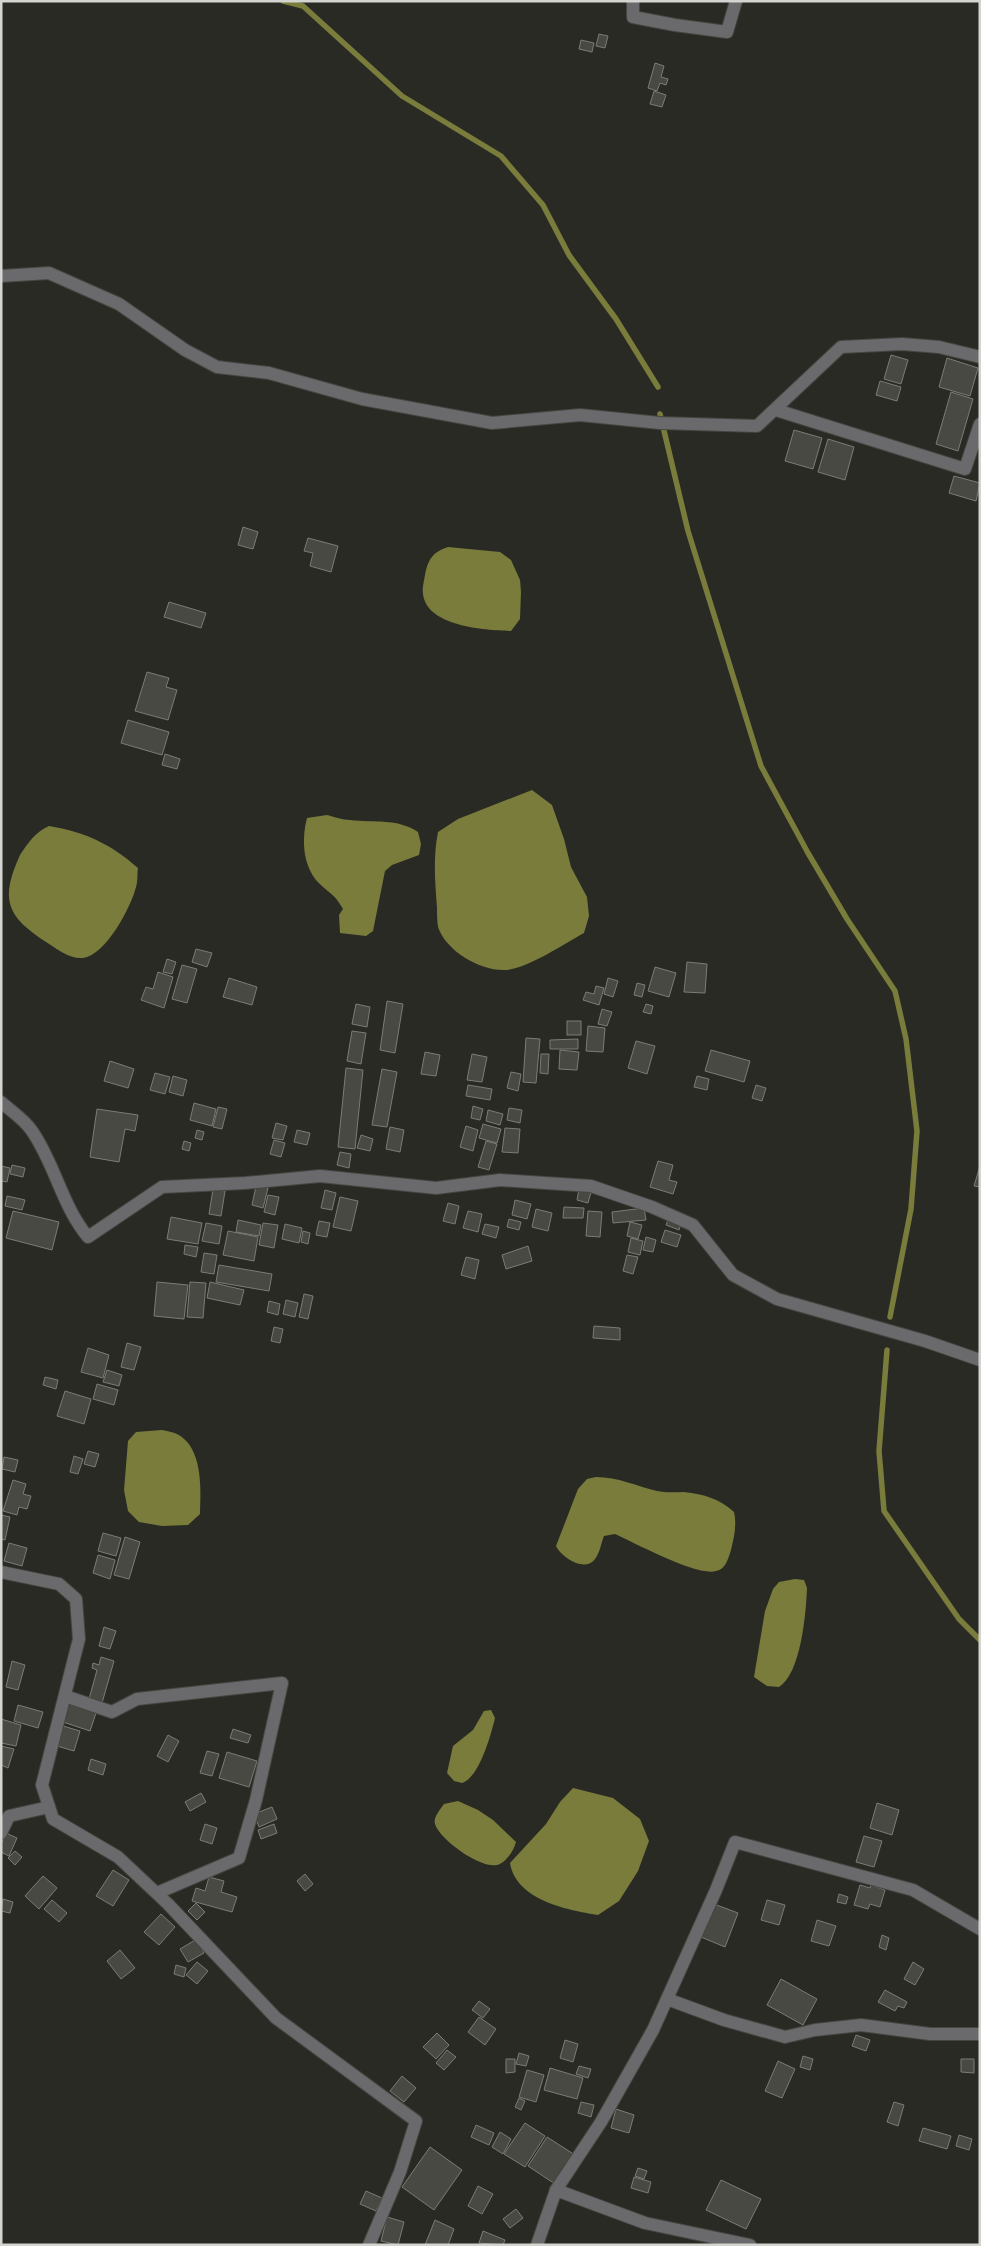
<svg xmlns="http://www.w3.org/2000/svg" width="981" height="2246" font-family="'Work Sans',sans-serif">
<style>
.water{fill:#797c3b}
.lines{fill:none;stroke-linecap:round;stroke-linejoin:round}
.stream{stroke:#797c3b;stroke-width:5.5}
.building{fill:#484943;stroke:#7b7c75}
.minor-casing{stroke:#454541;stroke-width:14}
.minor{stroke:#6a6a6d;stroke-width:12}
</style>
<rect width="100%" height="100%" fill="#2a2a25"/>
<g class="water">
<path d="M448 547 500 552 511 560 520 580 521 592 520 619 511 631C486 630 427 627 423 594 422 588 424 581 425 575 428 559 433 552 448 547Z"/>
<path d="M532 790 552 805 564 839 571 867 587 897 589 916 584 933C564 944 527 969 505 970 480 971 446 951 438 927 437 921 437 914 437 908 435 882 433 857 438 832L458 819Z"/>
<path d="M327 815C335 817 343 820 350 820 375 823 397 818 418 832L421 844 419 855 392 865 385 871 373 931 366 936 340 933 339 915 343 909C335 895 333 896 322 886 303 870 301 841 307 818Z"/>
<path d="M49 826C85 832 111 844 138 868 137 874 138 881 136 887 131 907 106 955 83 958 69 959 57 949 46 942 6 916 0 899 20 855 28 843 35 832 49 826Z"/>
<path d="M162 1430C167 1431 173 1432 177 1434 203 1447 201 1489 200 1514L188 1525 162 1526 139 1522 128 1511 124 1490 128 1441 136 1432Z"/>
<path d="M596 1477C618 1477 636 1486 657 1491 666 1493 675 1492 684 1492 704 1494 720 1499 734 1512 737 1526 734 1537 731 1550 728 1559 726 1569 716 1571 698 1577 635 1543 615 1534L604 1536C601 1543 600 1553 595 1559 585 1573 561 1557 556 1546L578 1489 587 1479Z"/>
<path d="M795 1579 804 1580 807 1588C806 1613 801 1673 779 1687L767 1686 754 1677 765 1611 773 1589 779 1582Z"/>
<path d="M491 1710 495 1718C491 1735 479 1778 462 1783L454 1781 447 1773 453 1746 473 1730 484 1711Z"/>
<path d="M573 1788 613 1798 640 1819 649 1841 638 1871 619 1901 598 1915C567 1910 516 1900 510 1863L546 1824 560 1802Z"/>
<path d="M458 1801 478 1810 493 1820 516 1842C514 1850 506 1863 497 1865 481 1869 440 1840 435 1824 433 1817 440 1810 444 1804Z"/>
</g>
<g class="lines">
<g class="stream">
<path d="M283 1 303 6 402 96 501 156 543 205 569 255 616 319 658 387"/>
<path d="M660 414 688 531 761 766 808 853 847 919 895 991 906 1039 917 1131 911 1209 890 1317"/>
<path d="M887 1350 879 1451 884 1511 959 1619 980 1640"/>
</g>
</g>
<g class="building">
<path d="M599 34 608 36 605 48 596 46Z"/>
<path d="M581 40 594 43 592 52 579 49Z"/>
<path d="M655 63 664 66 661 77 668 79 666 85 660 83 657 91 648 88Z"/>
<path d="M654 91 666 95 662 107 650 104Z"/>
<path d="M891 355 908 360 901 384 884 379Z"/>
<path d="M947 358 978 368 970 396 939 387Z"/>
<path d="M880 381 901 387 897 401 876 395Z"/>
<path d="M951 392 973 399 958 451 936 444Z"/>
<path d="M794 430 822 438 813 469 785 461Z"/>
<path d="M828 439 854 447 845 480 818 472Z"/>
<path d="M954 476 980 483 976 501 949 493Z"/>
<path d="M243 527 258 532 253 549 238 545Z"/>
<path d="M308 538 338 546 331 572 310 566 313 553 304 551Z"/>
<path d="M169 602 206 613 201 628 164 617Z"/>
<path d="M147 672 169 678 166 687 177 690 168 720 135 711Z"/>
<path d="M128 720 169 732 162 755 121 743Z"/>
<path d="M165 754 180 759 177 769 162 765Z"/>
<path d="M196 949 212 953 207 967 192 962Z"/>
<path d="M167 959 176 962 172 974 163 972Z"/>
<path d="M687 962 707 964 705 993 684 992Z"/>
<path d="M182 965 197 969 187 1003 172 999Z"/>
<path d="M655 967 676 973 669 997 648 991Z"/>
<path d="M158 972 173 977 164 1008 141 1000 146 987 153 989Z"/>
<path d="M229 978 257 987 252 1005 223 997Z"/>
<path d="M608 978 618 981 613 997 604 994Z"/>
<path d="M637 983 645 985 642 997 634 995Z"/>
<path d="M596 986 604 988 599 1005 583 1000 586 992 594 994Z"/>
<path d="M387 1001 403 1004 395 1053 380 1050Z"/>
<path d="M356 1004 370 1007 367 1027 352 1024Z"/>
<path d="M646 1004 653 1006 651 1014 643 1012Z"/>
<path d="M602 1009 612 1012 607 1026 598 1024Z"/>
<rect x="567" y="1021" width="14" height="14"/>
<path d="M588 1026 605 1028 603 1052 586 1051Z"/>
<path d="M352 1031 366 1033 361 1064 347 1061Z"/>
<path d="M526 1038 540 1039 536 1083 523 1082Z"/>
<path d="M578 1039V1049H550V1040Z"/>
<path d="M636 1041 655 1046 647 1074 628 1068Z"/>
<path d="M560 1050 579 1052 577 1070 559 1069Z"/>
<path d="M711 1050 750 1061 744 1082 705 1071Z"/>
<path d="M425 1052 440 1055 436 1076 421 1074Z"/>
<path d="M472 1054 487 1057 482 1082 467 1080Z"/>
<path d="M541 1054H549L548 1074 540 1073Z"/>
<path d="M110 1061 134 1069 128 1088 104 1081Z"/>
<path d="M346 1068 363 1070 355 1149 338 1147Z"/>
<path d="M382 1069 397 1072 387 1127 372 1125Z"/>
<path d="M511 1072 521 1074 518 1091 507 1088Z"/>
<path d="M155 1073 170 1077 165 1094 150 1090Z"/>
<path d="M173 1076 187 1080 183 1096 169 1092Z"/>
<path d="M697 1076 709 1079 707 1090 694 1087Z"/>
<path d="M468 1085 492 1089 490 1100 466 1096Z"/>
<path d="M756 1085 766 1088 762 1101 752 1098Z"/>
<path d="M194 1103 216 1109 212 1126 190 1120Z"/>
<path d="M473 1106 483 1109 480 1120 471 1118Z"/>
<path d="M218 1107 227 1109 222 1129 213 1127Z"/>
<path d="M509 1108 522 1110 520 1123 507 1120Z"/>
<path d="M97 1109 138 1115 135 1131 125 1129 119 1162 90 1157Z"/>
<path d="M488 1110 503 1114 500 1125 486 1121Z"/>
<path d="M276 1123 287 1126 283 1140 272 1138Z"/>
<path d="M483 1124 501 1129 497 1143 479 1138Z"/>
<path d="M466 1126 478 1130 473 1151 460 1147Z"/>
<path d="M390 1127 404 1130 400 1152 386 1149Z"/>
<path d="M505 1128 520 1129 518 1153 502 1152Z"/>
<path d="M197 1130 204 1132 202 1140 195 1138Z"/>
<path d="M297 1130 310 1133 307 1145 294 1142Z"/>
<path d="M361 1135 373 1139 370 1151 357 1148Z"/>
<path d="M274 1140 285 1143 281 1157 270 1154Z"/>
<path d="M184 1141 191 1143 189 1151 182 1149Z"/>
<path d="M486 1141 497 1144 489 1170 478 1167Z"/>
<path d="M340 1152 351 1154 349 1168 337 1165Z"/>
<path d="M658 1161 673 1165 669 1180 677 1182 673 1194 650 1187Z"/>
<path d="M12 1165 25 1168 23 1177 10 1174Z"/>
<path d="M1 1166 10 1168 7 1182 1 1181Z"/>
<path d="M980 1166V1187L974 1186Z"/>
<path d="M256 1186 268 1188 263 1208 252 1205Z"/>
<path d="M213 1189 225 1191 221 1216 209 1214Z"/>
<path d="M579 1189 591 1192 588 1203 577 1200Z"/>
<path d="M325 1190 336 1193 332 1210 321 1208Z"/>
<path d="M268 1195 279 1197 275 1215 264 1212Z"/>
<path d="M7 1196 25 1200 22 1210 5 1206Z"/>
<path d="M340 1197 358 1201 351 1231 333 1227Z"/>
<path d="M515 1200 531 1204 527 1219 512 1215Z"/>
<path d="M448 1203 459 1206 455 1224 443 1221Z"/>
<path d="M564 1207 584 1208 583 1218H563Z"/>
<path d="M644 1208 646 1220 613 1223 612 1212Z"/>
<path d="M536 1209 552 1213 548 1231 532 1227Z"/>
<path d="M13 1211 59 1222 52 1250 6 1238Z"/>
<path d="M468 1211 482 1214 478 1232 463 1228Z"/>
<path d="M588 1211 602 1212 600 1237 586 1236Z"/>
<path d="M171 1217 202 1223 198 1244 167 1239Z"/>
<path d="M669 1217 682 1221 679 1230 666 1225Z"/>
<path d="M509 1219 521 1222 519 1230 507 1227Z"/>
<path d="M238 1220 261 1225 259 1236 236 1232Z"/>
<path d="M319 1221 330 1223 327 1237 316 1235Z"/>
<path d="M630 1222 642 1225 638 1239 627 1236Z"/>
<path d="M206 1223 222 1226 219 1244 202 1241Z"/>
<path d="M263 1223 278 1225 274 1248 259 1245Z"/>
<path d="M285 1224 302 1228 299 1243 282 1239Z"/>
<path d="M485 1224 499 1227 496 1238 482 1234Z"/>
<path d="M665 1230 681 1235 677 1247 661 1242Z"/>
<path d="M228 1231 258 1237 254 1261 223 1255Z"/>
<path d="M303 1231 310 1233 308 1244 301 1242Z"/>
<path d="M646 1237 656 1240 653 1252 643 1250Z"/>
<path d="M631 1238 643 1241 640 1255 628 1252Z"/>
<path d="M185 1245 198 1247 196 1257 184 1254Z"/>
<path d="M528 1246 532 1261 506 1269 502 1255Z"/>
<path d="M204 1253 217 1255 214 1274 201 1272Z"/>
<path d="M627 1255 638 1257 633 1274 623 1271Z"/>
<path d="M466 1257 479 1260 475 1279 461 1275Z"/>
<path d="M219 1265 272 1274 269 1291 216 1282Z"/>
<path d="M157 1282 188 1285 184 1319 154 1316Z"/>
<path d="M190 1282 206 1283 203 1318 187 1317Z"/>
<path d="M210 1282 244 1290 240 1305 207 1298Z"/>
<path d="M304 1294 313 1296 308 1319 299 1317Z"/>
<path d="M286 1300 298 1303 295 1317 283 1314Z"/>
<path d="M269 1301 280 1304 278 1315 267 1312Z"/>
<path d="M594 1326 620 1328V1340L593 1338Z"/>
<path d="M274 1327 283 1329 280 1343 271 1341Z"/>
<path d="M127 1343 141 1347 134 1370 121 1367Z"/>
<path d="M88 1348 109 1355 103 1378 81 1372Z"/>
<path d="M107 1370 122 1375 119 1386 103 1382Z"/>
<path d="M45 1377 58 1380 56 1389 43 1385Z"/>
<path d="M97 1384 118 1390 114 1405 93 1399Z"/>
<path d="M65 1391 91 1399 84 1424 57 1416Z"/>
<path d="M88 1451 99 1454 95 1467 84 1464Z"/>
<path d="M74 1456 83 1459 78 1474 70 1472Z"/>
<path d="M4 1457 18 1460 15 1472 2 1469Z"/>
<path d="M13 1480 26 1484 23 1494 31 1496 27 1509 19 1507 17 1515 3 1511Z"/>
<path d="M1 1515 10 1517 5 1540 1 1539Z"/>
<path d="M103 1533 121 1538 116 1556 98 1551Z"/>
<path d="M125 1537 140 1542 129 1579 114 1575Z"/>
<path d="M9 1543 27 1548 22 1566 4 1561Z"/>
<path d="M98 1555 115 1560 110 1579 93 1573Z"/>
<path d="M104 1627 116 1631 110 1649 99 1646Z"/>
<path d="M101 1657 114 1661 102 1703 89 1699 97 1670 92 1668 93 1663 99 1665Z"/>
<path d="M12 1661 25 1665 18 1690 6 1687Z"/>
<path d="M69 1704 96 1713 90 1731 63 1722Z"/>
<path d="M18 1705 43 1712 38 1728 14 1721Z"/>
<path d="M1 1719 21 1725 16 1746 1 1743Z"/>
<path d="M63 1726 80 1731 74 1751 57 1746Z"/>
<path d="M233 1729 251 1735 248 1743 230 1738Z"/>
<path d="M168 1735 179 1741 168 1762 157 1756Z"/>
<path d="M1 1746 14 1749 8 1768 1 1765Z"/>
<path d="M207 1751 219 1754 212 1776 200 1773Z"/>
<path d="M227 1752 257 1761 249 1787 219 1778Z"/>
<path d="M91 1759 106 1764 103 1775 88 1770Z"/>
<path d="M201 1793 206 1802 190 1811 185 1802Z"/>
<path d="M877 1803 899 1810 892 1835 870 1828Z"/>
<path d="M272 1807 277 1819 259 1827 254 1814Z"/>
<path d="M205 1824 217 1828 212 1844 200 1840Z"/>
<path d="M274 1824 277 1833 261 1839 258 1830Z"/>
<path d="M6 1833 17 1838 9 1856 1 1852V1844Z"/>
<path d="M864 1836 882 1841 874 1867 856 1862Z"/>
<path d="M15 1851 22 1857 15 1865 8 1858Z"/>
<path d="M113 1870 129 1880 113 1906 96 1896Z"/>
<path d="M305 1874 313 1884 305 1891 297 1881Z"/>
<path d="M43 1876 57 1888 39 1909 25 1896Z"/>
<path d="M209 1877 224 1881 221 1892 237 1897 232 1912 192 1901 196 1888 205 1891Z"/>
<path d="M860 1885 870 1888 871 1885 885 1890 880 1907 870 1904 868 1909 854 1905Z"/>
<path d="M839 1894 848 1897 846 1904 837 1902Z"/>
<path d="M3 1899 13 1902 10 1913 1 1911Z"/>
<path d="M52 1900 67 1913 59 1922 44 1909Z"/>
<path d="M767 1900 785 1905 779 1925 761 1920Z"/>
<path d="M196 1903 205 1912 197 1920 188 1911Z"/>
<path d="M714 1904 738 1913 725 1947 701 1937Z"/>
<path d="M161 1914 175 1927 159 1945 144 1932Z"/>
<path d="M817 1920 836 1926 829 1946 811 1941Z"/>
<path d="M882 1935 889 1938 886 1950 879 1947Z"/>
<path d="M197 1939 204 1953 188 1962 180 1949Z"/>
<path d="M120 1950 135 1968 121 1979 107 1961Z"/>
<path d="M197 1962 208 1971 197 1984 186 1975Z"/>
<path d="M913 1962 924 1969 915 1985 904 1979Z"/>
<path d="M176 1965 186 1968 184 1977 174 1974Z"/>
<path d="M781 1979 817 1999 803 2025 767 2005Z"/>
<path d="M885 1990 907 2002 904 2008 898 2006 895 2011 878 2002Z"/>
<path d="M479 2001 490 2009 483 2018 472 2010Z"/>
<path d="M479 2017 496 2029 485 2045 468 2032Z"/>
<path d="M437 2033 449 2045 436 2059 423 2047Z"/>
<path d="M856 2035 870 2040 866 2051 852 2046Z"/>
<path d="M565 2040 578 2044 573 2062 560 2058Z"/>
<path d="M447 2050 456 2057 444 2070 436 2063Z"/>
<path d="M519 2053 529 2056 526 2066 516 2064Z"/>
<path d="M803 2056 813 2059 810 2070 800 2067Z"/>
<path d="M506 2059H515V2072L506 2073Z"/>
<path d="M961 2059H974V2073L961 2072Z"/>
<path d="M778 2061 795 2069 782 2098 765 2091Z"/>
<path d="M579 2066 591 2069 588 2078 576 2074Z"/>
<path d="M550 2068 583 2078 577 2099 544 2090Z"/>
<path d="M527 2070 544 2075 536 2102 519 2097Z"/>
<path d="M402 2076 416 2088 404 2102 390 2091Z"/>
<path d="M519 2098 525 2101 521 2110 515 2107Z"/>
<path d="M581 2102 594 2105 591 2117 578 2113Z"/>
<path d="M894 2102 904 2105 898 2126 887 2122Z"/>
<path d="M616 2109 634 2115 629 2133 611 2128Z"/>
<path d="M525 2123 545 2136 525 2167 504 2154Z"/>
<path d="M476 2125 494 2133 489 2145 471 2137Z"/>
<path d="M923 2128 951 2136 947 2149 919 2141Z"/>
<path d="M500 2132 511 2139 503 2154 492 2147Z"/>
<path d="M959 2135 972 2139 969 2150 956 2146Z"/>
<path d="M547 2137 575 2155 555 2184 528 2166Z"/>
<path d="M430 2147 462 2170 434 2210 402 2187Z"/>
<path d="M638 2168 647 2171 644 2179 635 2176Z"/>
<path d="M634 2177 651 2182 648 2193 631 2188Z"/>
<path d="M721 2180 761 2199 746 2229 706 2210Z"/>
<path d="M478 2186 493 2194 482 2214 468 2206Z"/>
<path d="M366 2191 382 2198 376 2211 360 2204Z"/>
<path d="M516 2209 523 2218 510 2228 503 2219Z"/>
<path d="M387 2217 404 2222 398 2245 381 2241Z"/>
<path d="M435 2220 454 2229 448 2245H425Z"/>
<path d="M483 2231 505 2240 503 2245 479 2243Z"/>
</g>
<g class="lines">
<defs>
<g id="minor">
<path d="M633 1V17L675 25 727 32 736 1"/>
<path d="M1 276 49 273 119 304 185 350 217 367 269 373 362 399 492 423 580 415 660 423 757 426 841 347 902 344 939 347 980 357"/>
<path d="M776 410 965 469 980 424"/>
<path d="M1 1102C11 1111 25 1120 32 1131 55 1164 62 1206 88 1237L162 1187 245 1183 320 1176 436 1188 500 1180 591 1186 652 1207 693 1225 733 1275 777 1299 925 1341 980 1360"/>
<path d="M1 1572 59 1584 76 1599 79 1639 42 1785 53 1819 118 1857 168 1904 276 2018 416 2121 400 2172 369 2245"/>
<path d="M65 1696 112 1712 137 1699 282 1683 256 1800 239 1858 157 1893"/>
<path d="M1 1833 9 1816 49 1807"/>
<path d="M667 1999 724 2020 785 2037 815 2030 861 2025 930 2034H980"/>
<path d="M556 2190 645 2223 750 2245"/>
<path d="M537 2245 556 2190 601 2122 653 2030 716 1890 735 1842 913 1890 980 1929"/>
</g>
</defs>
<use href="#minor" class="minor-casing"/>
<use href="#minor" class="minor"/>
</g>
<rect width="981" height="2246" fill="none" stroke="#d4d4d1" stroke-width="5"/>
</svg>
